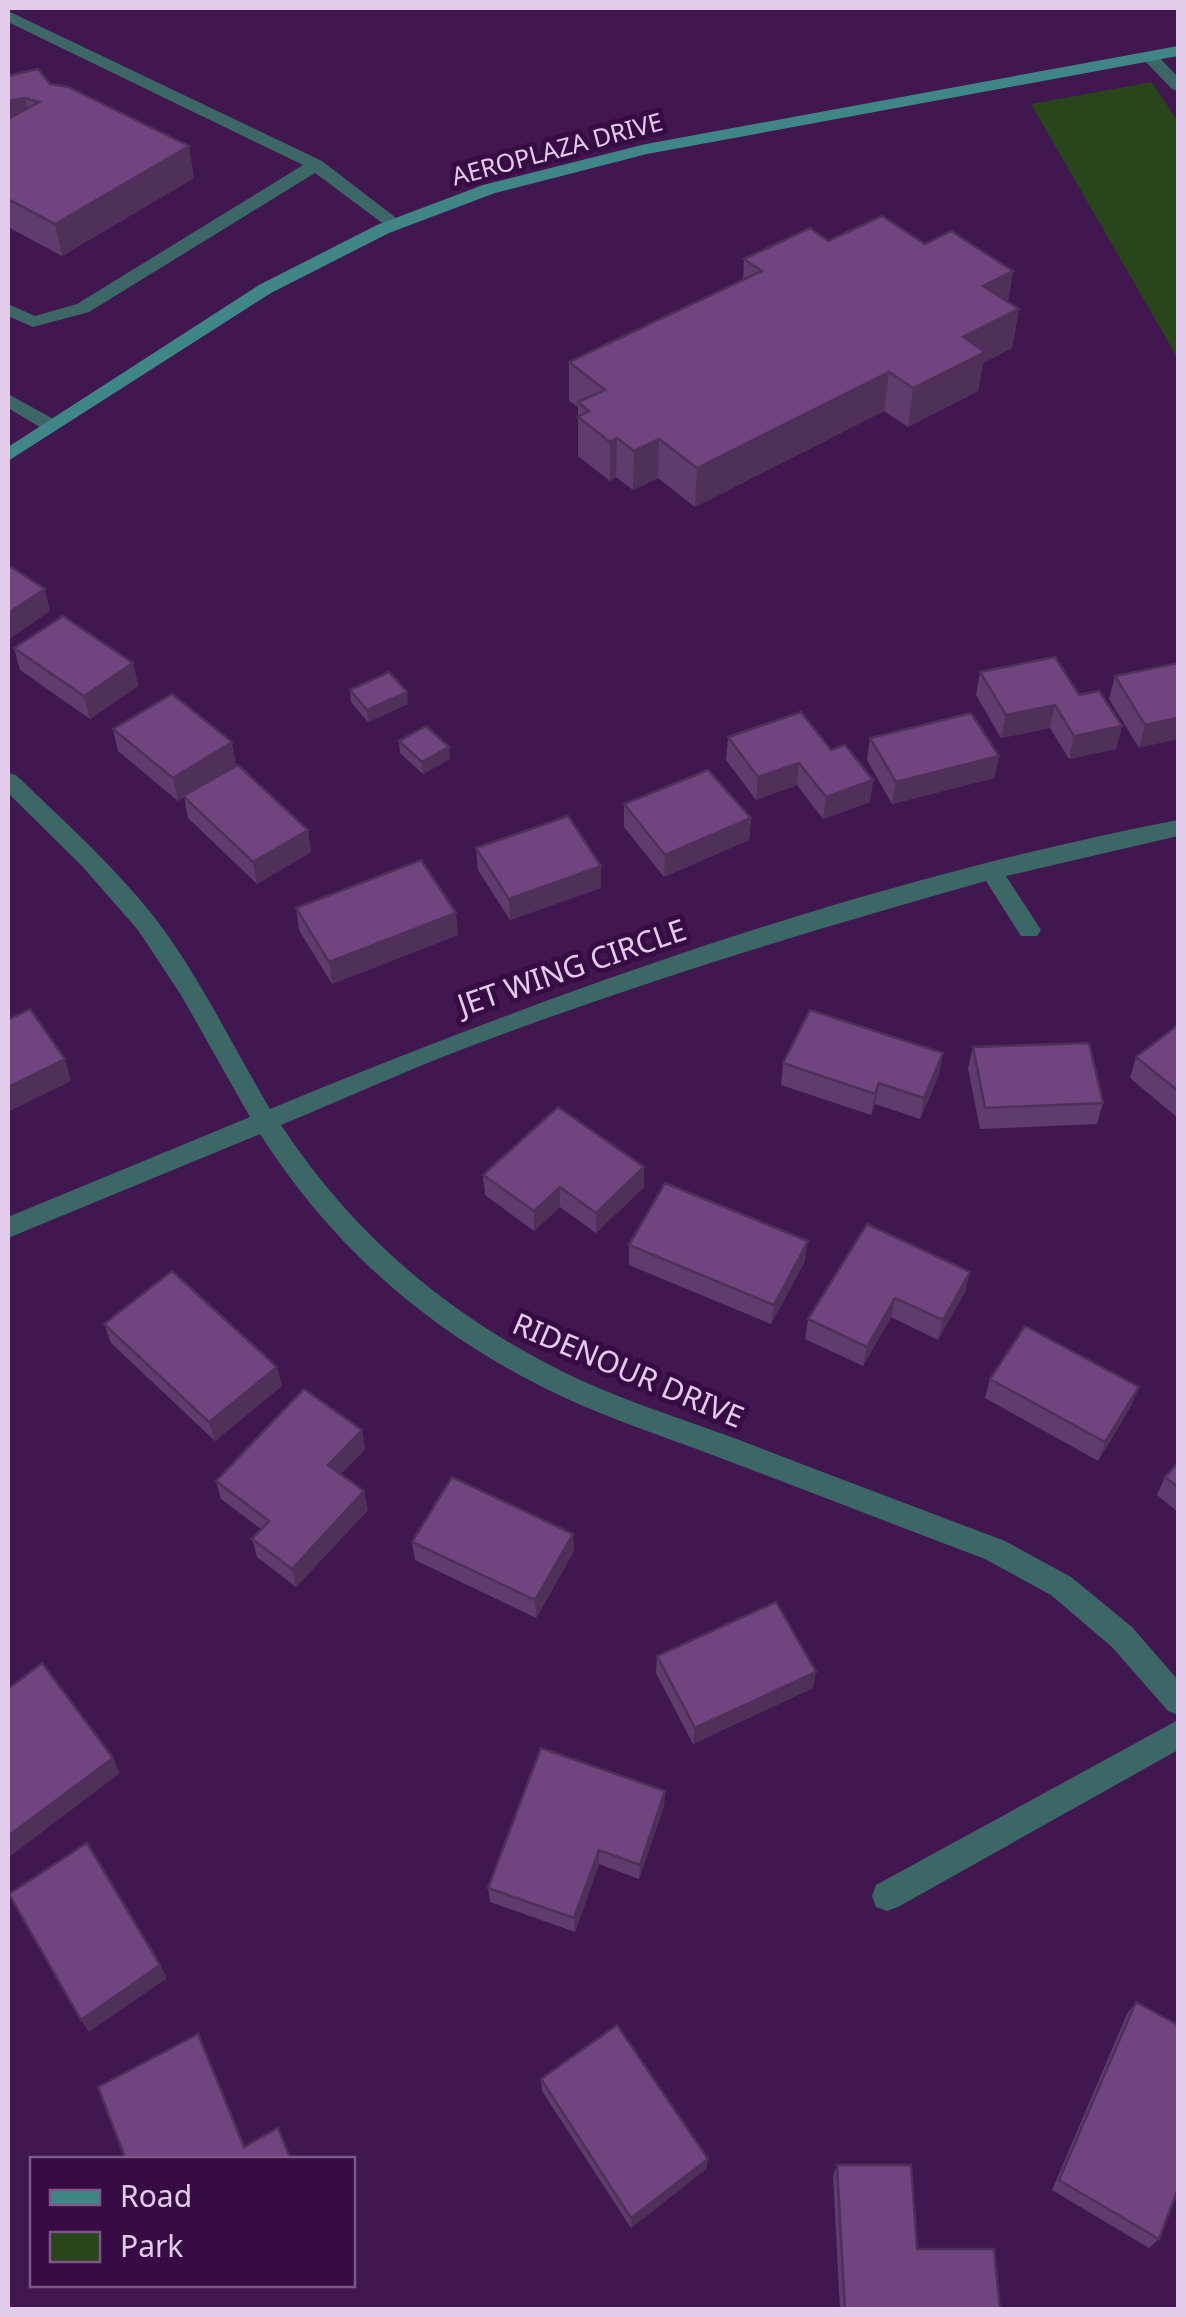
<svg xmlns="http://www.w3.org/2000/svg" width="1186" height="2317" font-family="'Noto Sans',sans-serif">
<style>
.green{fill:#28451b}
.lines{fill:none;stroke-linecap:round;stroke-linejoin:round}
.lane{fill:#3d6767;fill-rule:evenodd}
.street{fill:#3d6767;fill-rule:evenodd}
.secondary{fill:#408687;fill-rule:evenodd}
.wall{fill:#603b6d}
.shaded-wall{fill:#4e3059}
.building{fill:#70457f;stroke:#4e3059;stroke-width:2.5}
.labels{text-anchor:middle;stroke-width:10;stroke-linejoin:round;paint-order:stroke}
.far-street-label{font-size:25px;fill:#e3cbec;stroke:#370c44}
.street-label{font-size:30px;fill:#e3cbec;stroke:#370c44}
</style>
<rect width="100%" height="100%" fill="#41174f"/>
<path class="green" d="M1152 82 1178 122V359L1031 104Z"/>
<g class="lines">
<g class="lane">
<path d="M8 11 322 161 404 224 389 228 315 173 89 312 33 327 8 316V304L35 316 77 304 303 165 8 22Z"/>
<path d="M8 394 59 422 62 426 52 432 45 430 8 408Z"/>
</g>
<g class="street">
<path d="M1144 54H1156L1178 77V91L1172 89 1144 60Z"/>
<path d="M8 773 16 775C64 821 114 866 155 918 200 977 232 1045 270 1109 563 988 867 880 1178 820V836L1006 876 1041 930 1037 936H1021L986 881C812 930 640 982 471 1046 407 1070 344 1099 281 1125 356 1239 455 1321 578 1379 628 1402 682 1419 734 1438 824 1473 915 1507 1005 1541L1071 1577 1132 1627 1178 1680V1715L1168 1711 1112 1647 1051 1595 985 1559C895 1525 805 1490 715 1456 663 1436 609 1419 559 1395 433 1335 335 1251 260 1134L8 1238V1217L250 1117 181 995 138 930 82 866 8 793Z"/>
<path d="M1178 1720V1750L898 1907 887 1911 876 1907 872 1896 876 1885Z"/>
</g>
<path class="secondary" d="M1178 46V56L647 154 495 193 389 233 271 293 8 461V447L259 285 377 225 483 185 646 144Z"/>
</g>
<g class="wall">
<path d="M8 76 50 84 194 178 62 256 8 227Z"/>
<path d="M828 241 925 244 1013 271 1008 301 1019 309 1012 348 983 363 978 391 908 427 884 411 695 507 658 478 633 490 616 477 610 481 578 456V407L569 401V362L743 280 744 259Z"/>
<path d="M14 648 133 663 138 686 90 719 20 670Z"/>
<path d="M1178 663 1139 748 1109 699 1115 676Z"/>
<path d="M980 672 1079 695 1122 726 1116 749 1069 759 1050 728 1001 738 976 695Z"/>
<path d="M350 690 408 704 368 722 351 702Z"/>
<path d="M113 729 236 764 204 785 308 830 311 852 257 884 188 818 184 797 178 801 118 751Z"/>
<path d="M728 737 831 750 873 780 870 802 823 819 797 785 756 800 726 760Z"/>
<path d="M870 738 999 756 994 778 892 804 867 760Z"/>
<path d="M399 741 450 759 423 774 400 753Z"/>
<path d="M624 804 751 818 749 840 664 877 624 827Z"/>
<path d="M476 848 601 888 510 920 478 870Z"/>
<path d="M296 908 458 935 332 984 299 930Z"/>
<path d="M1178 1025V1118L1130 1078 1136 1057Z"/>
<path d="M973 1047 1103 1103 1097 1124 980 1129 968 1068Z"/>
<path d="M783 1063 939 1075 920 1119 875 1104 871 1115 781 1085Z"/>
<path d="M644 1167V1187L596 1233 560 1207 534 1231 485 1195 483 1175Z"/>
<path d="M867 1224 965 1292 938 1340 891 1317 863 1366 805 1339 808 1319Z"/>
<path d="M629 1245 805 1261 771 1324 629 1265Z"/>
<path d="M104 1324 277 1367 282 1386 215 1441 111 1343Z"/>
<path d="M990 1379 1139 1387 1131 1406 1098 1461 985 1398Z"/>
<path d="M362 1430 365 1449 341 1474 368 1510 296 1587 257 1557 252 1539 261 1529 221 1499 216 1481Z"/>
<path d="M1178 1463V1512L1157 1495 1165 1477Z"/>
<path d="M573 1534 574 1551 536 1618 415 1560 412 1542Z"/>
<path d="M657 1656 813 1688 693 1744 656 1673Z"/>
<path d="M665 1791 664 1806 639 1879 599 1864 575 1932 490 1902 488 1888Z"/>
<path d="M1136 2002 1159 2239 1149 2248 1052 2190 1127 2014Z"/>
<path d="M541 2079 708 2159 706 2169 631 2228 542 2091Z"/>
<path d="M837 2165 917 2249 1000 2310H840L833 2176Z"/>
</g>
<g class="shaded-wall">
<path d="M25 98 32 129 11 133 8 116V101Z"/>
<path d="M189 146 194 178 62 256 55 224Z"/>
<path d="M1013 271 1006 310 983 286Z"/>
<path d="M1019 309 1012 348 983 363 978 391 908 427 913 388 963 337Z"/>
<path d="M889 372 884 411 695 507 697 468Z"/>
<path d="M617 438 616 477 610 481V442Z"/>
<path d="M659 439 658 478 633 490 634 451Z"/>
<path d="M45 589 50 611 8 640V613Z"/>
<path d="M133 663 138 686 90 719 84 696Z"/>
<path d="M407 692 408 704 368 722 367 710Z"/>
<path d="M1055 705 1050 728 1001 738 1006 715Z"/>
<path d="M1178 718V739L1139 748 1145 725Z"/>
<path d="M1122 726 1116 749 1069 759 1074 736Z"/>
<path d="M232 742 236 764 178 801 173 778Z"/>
<path d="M449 747 450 759 423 774 422 762Z"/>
<path d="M999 756 994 778 892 804 896 782Z"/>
<path d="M799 763 797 785 756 800 758 777Z"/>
<path d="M873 780 870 802 823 819 826 797Z"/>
<path d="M751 818 749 840 664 877 665 855Z"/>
<path d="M308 830 311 852 257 884 253 862Z"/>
<path d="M601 866V888L510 920 509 899Z"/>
<path d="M456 913 458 935 332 984 329 962Z"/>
<path d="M943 1053 939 1075 920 1119 924 1098Z"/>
<path d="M65 1059 71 1081 8 1112V1087Z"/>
<path d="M879 1083 875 1104 871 1115 875 1094Z"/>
<path d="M644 1167V1187L596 1233V1213Z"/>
<path d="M560 1187V1207L534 1231V1211Z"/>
<path d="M808 1241 805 1261 771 1324 774 1305Z"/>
<path d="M970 1272 965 1292 938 1340 943 1320Z"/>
<path d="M895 1298 891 1317 863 1366 867 1347Z"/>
<path d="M277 1367 282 1386 215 1441 209 1422Z"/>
<path d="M1139 1387 1131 1406 1098 1461 1105 1442Z"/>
<path d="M362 1430 365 1449 332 1483 328 1465Z"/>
<path d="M364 1491 368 1510 296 1587 292 1569Z"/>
<path d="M573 1534 574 1551 536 1618 535 1600Z"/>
<path d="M816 1672 813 1688 693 1744 695 1728Z"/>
<path d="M113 1758 120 1773 8 1858V1836Z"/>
<path d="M665 1791 664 1806 639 1879 640 1865Z"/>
<path d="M599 1850V1864L575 1932 574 1918Z"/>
<path d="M160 1965 167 1978 89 2032 81 2020Z"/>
<path d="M198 2034 204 2047 250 2158 244 2147Z"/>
<path d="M708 2159 706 2169 631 2228V2218Z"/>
</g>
<g class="building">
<path d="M38 69 50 84 68 87 189 146 55 224 8 199V119L39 102 25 98 8 101V76Z"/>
<path d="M882 216 925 244 951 231 1013 271 983 286 1019 309 963 337 985 352 913 388 889 372 697 468 659 439 634 451 617 438 610 442 578 417 589 411 578 402 605 390 569 362 762 271 744 259 810 228 828 241Z"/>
<path d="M8 565 45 589 8 613Z"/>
<path d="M63 616 133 663 84 696 14 648Z"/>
<path d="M1055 657 1079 695 1099 691 1122 726 1074 736 1055 705 1006 715 980 672Z"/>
<path d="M1178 663V718L1145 725 1115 676Z"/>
<path d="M389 672 407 692 367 710 350 690Z"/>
<path d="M172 694 232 742 173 778 113 729Z"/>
<path d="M801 712 831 750 845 745 873 780 826 797 799 763 758 777 728 737Z"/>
<path d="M971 713 999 756 896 782 870 738Z"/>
<path d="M426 726 449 747 422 762 399 741Z"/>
<path d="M238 765 308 830 253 862 183 796Z"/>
<path d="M708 770 751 818 665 855 624 804Z"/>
<path d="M568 816 601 866 509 899 476 848Z"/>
<path d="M421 860 456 913 329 962 296 908Z"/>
<path d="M30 1009 65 1059 8 1087V1020Z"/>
<path d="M810 1010 943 1053 924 1098 879 1083 875 1094 783 1063Z"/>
<path d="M1178 1025V1091L1136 1057Z"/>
<path d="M1089 1043 1103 1103 985 1108 973 1047Z"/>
<path d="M558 1107 644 1167 596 1213 560 1187 534 1211 483 1175Z"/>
<path d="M665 1183 808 1241 774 1305 629 1245Z"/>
<path d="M867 1224 970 1272 943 1320 895 1298 867 1347 808 1319Z"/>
<path d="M172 1271 277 1367 209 1422 104 1324Z"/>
<path d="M1025 1326 1139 1387 1105 1442 990 1379Z"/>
<path d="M304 1389 362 1430 328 1465 364 1491 292 1569 252 1539 269 1521 216 1481Z"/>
<path d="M1178 1463V1487L1165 1477Z"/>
<path d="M452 1477 573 1534 535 1600 412 1542Z"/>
<path d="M776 1602 816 1672 695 1728 657 1656Z"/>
<path d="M42 1663 113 1758 8 1836V1689Z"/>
<path d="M541 1748 665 1791 640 1865 599 1850 574 1918 488 1888Z"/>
<path d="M87 1843 160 1965 81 2020 9 1894Z"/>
<path d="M1136 2002 1178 2025V2189L1159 2239 1059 2180Z"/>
<path d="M617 2025 708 2159 631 2218 541 2079Z"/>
<path d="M198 2034 244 2147 278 2128 291 2160H126L98 2087Z"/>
<path d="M837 2165H911L917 2249H994L1000 2310H845Z"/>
</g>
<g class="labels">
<g class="far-street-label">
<text transform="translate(557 149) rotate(-15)" y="9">AEROPLAZA DRIVE</text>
</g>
<g class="street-label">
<text transform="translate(572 968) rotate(-19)" y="10">JET WING CIRCLE</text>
<text transform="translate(628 1371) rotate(23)" y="10">RIDENOUR DRIVE</text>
</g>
</g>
<rect width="1186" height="2317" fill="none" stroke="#e3cbec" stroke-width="20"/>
<rect x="30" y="2157" width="325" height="130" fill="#370c44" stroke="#7c5887" stroke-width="2.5"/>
<rect x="50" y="2190" width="50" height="15" fill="#408687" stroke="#7c5887" stroke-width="2.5"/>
<text x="120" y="2207" font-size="30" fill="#e3cbec">Road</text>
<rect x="50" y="2232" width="50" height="30" fill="#28451b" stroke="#7c5887" stroke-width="2.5"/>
<text x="120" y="2257" font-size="30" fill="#e3cbec">Park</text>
</svg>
